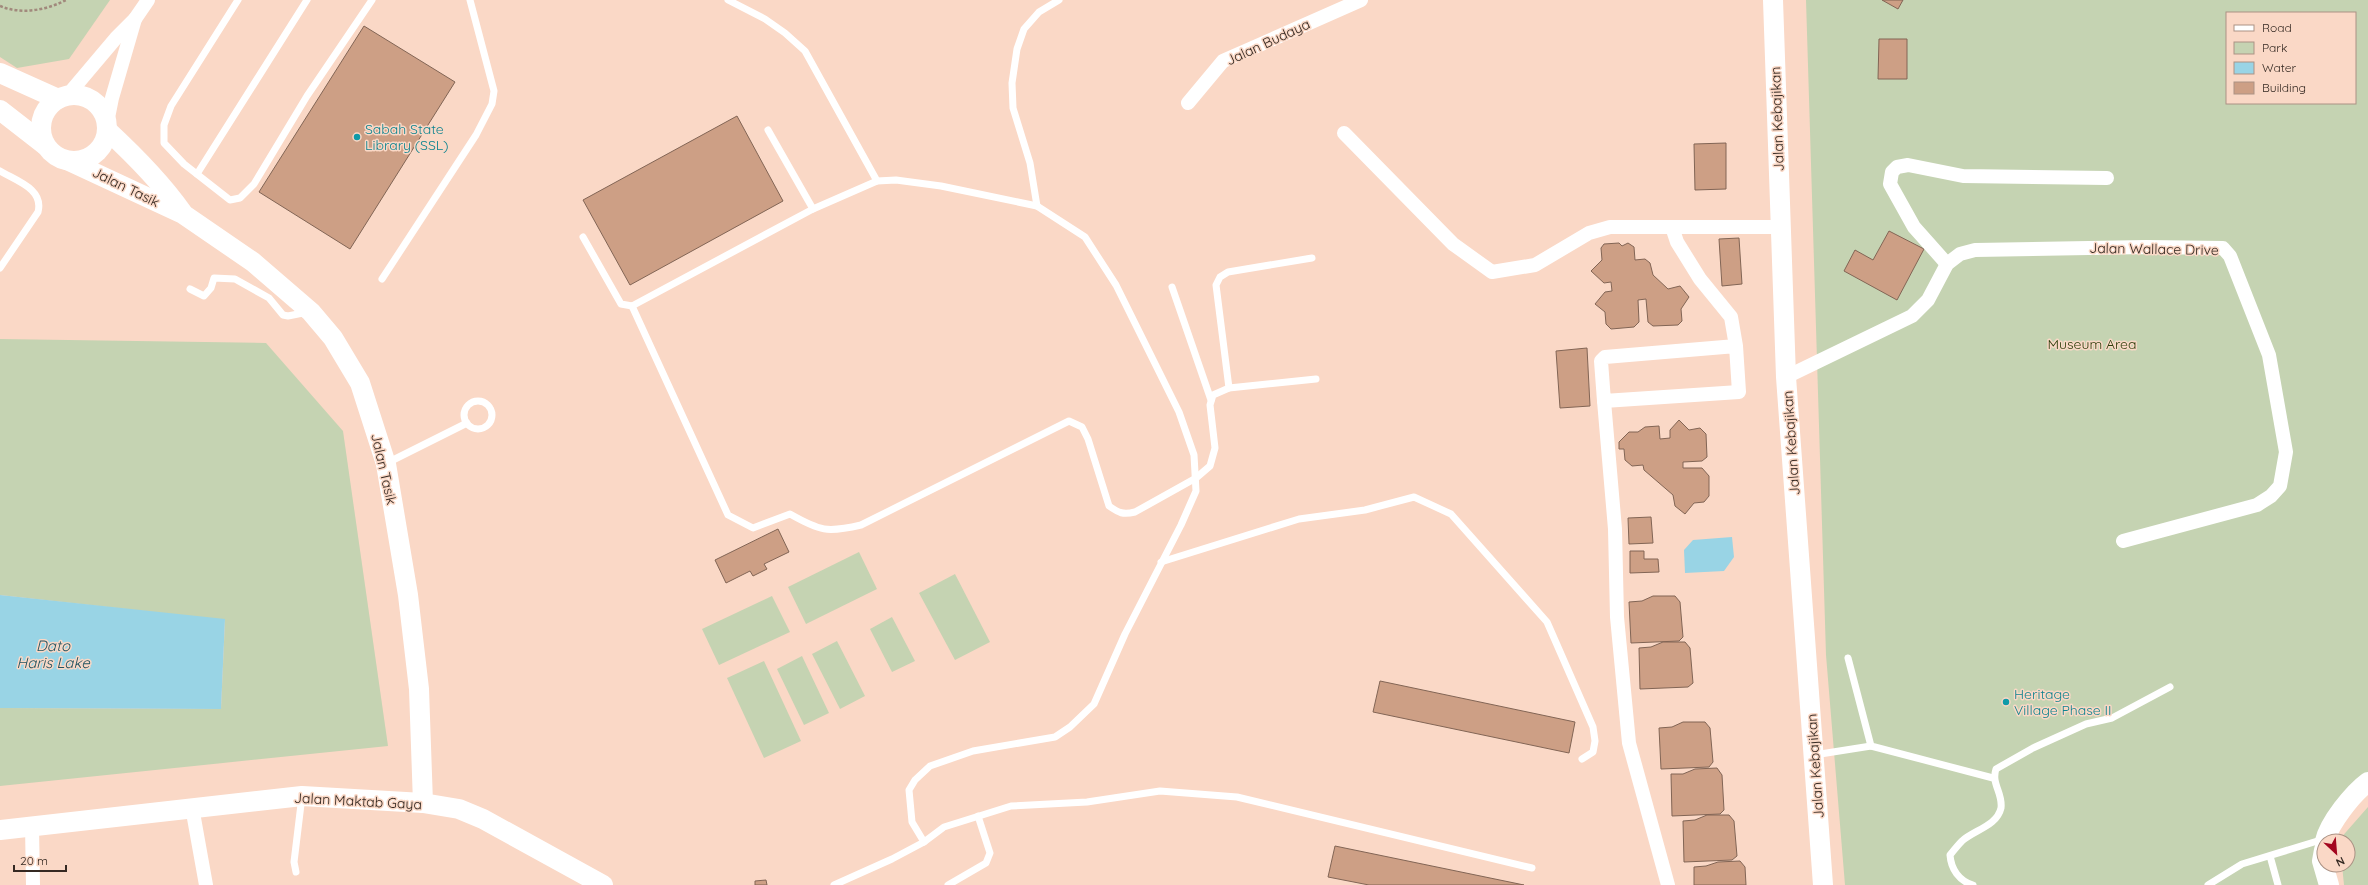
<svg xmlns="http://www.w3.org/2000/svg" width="2368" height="885" font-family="Quicksand,sans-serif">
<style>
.green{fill:#c5d3b2;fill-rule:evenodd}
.water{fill:#99d4e5}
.building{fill:#cd9f85;stroke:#826555}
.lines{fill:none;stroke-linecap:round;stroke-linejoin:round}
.path{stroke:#a1897c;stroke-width:2.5;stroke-dasharray:3 2;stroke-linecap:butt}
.lane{stroke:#fff;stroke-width:7}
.street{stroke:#fff;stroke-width:14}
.secondary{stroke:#fff;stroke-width:20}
.culture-dot{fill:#0f9aa8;stroke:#fad8c6;stroke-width:1.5}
.labels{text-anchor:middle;stroke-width:3;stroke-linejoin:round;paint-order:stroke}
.street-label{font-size:14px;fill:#352922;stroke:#fad8c6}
.culture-label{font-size:14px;fill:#0d838f;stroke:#fad8c6;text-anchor:start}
.park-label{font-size:14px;fill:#2d3e0b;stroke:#fad8c6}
.water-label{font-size:15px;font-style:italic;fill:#215360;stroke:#fad8c6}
</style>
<rect width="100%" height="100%" fill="#fad8c6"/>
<g class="green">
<path d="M0 0H110L69 59 17 68 0 57Z"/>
<path d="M1806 0H2368V791L2326 838 2329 885H1845L1826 655ZM2227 13H2355V103H2227Z"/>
<path d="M0 339 266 343 343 431 388 746 0 786V708L221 709 225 620 0 595Z"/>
<path d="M859 552 877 589 806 624 788 587Z"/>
<path d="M955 574 990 642 955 660 919 593Z"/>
<path d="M772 596 790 632 719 665 702 629Z"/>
<path d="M892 617 915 661 892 672 870 629Z"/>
<path d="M837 641 865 696 840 709 812 654Z"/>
<path d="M802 656 829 713 804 725 777 669Z"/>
<path d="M764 661 801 741 764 758 727 678Z"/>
<path d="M2368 807V885H2344L2342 865H2348V841L2339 840Z"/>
</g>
<g class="water">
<path d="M1732 537 1734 557 1724 571 1685 573 1684 550 1693 540Z"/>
<path d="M0 595 225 619 221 709 0 708Z"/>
</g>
<g class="building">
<path d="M1882 0H1903L1898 9Z"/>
<path d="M364 26 455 82 350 249 259 192Z"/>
<path d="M1879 39H1907V79H1878Z"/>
<path d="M737 116 783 201 630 285 583 200Z"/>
<path d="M1726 143V189L1695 190 1694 144Z"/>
<path d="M1889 231 1924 249 1897 300 1844 271 1855 250 1873 260Z"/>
<path d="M1739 238 1742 284 1722 286 1719 239Z"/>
<path d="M1619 243 1622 246 1628 243 1634 247 1635 260 1645 259 1650 263 1653 275 1668 289 1680 286 1689 297 1681 309 1682 321 1678 325 1653 326 1648 322 1646 299 1638 300 1639 322 1634 327 1611 329 1606 324 1605 312 1595 304 1605 292 1612 291 1611 282 1604 283 1591 271 1602 260 1601 248 1604 244Z"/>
<path d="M1587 348 1590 406 1560 408 1556 351Z"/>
<path d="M1679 420 1689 430 1700 428 1706 434 1707 457 1702 461 1683 462V468H1702L1709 476V496L1704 502 1694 503 1685 514 1675 506 1673 495 1644 470 1643 465 1632 466 1625 460 1624 449H1619V442L1629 432H1638L1645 427 1659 426 1660 439 1670 438V430Z"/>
<path d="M1651 517 1653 543 1629 544 1628 518Z"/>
<path d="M778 529 789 552 764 564 767 569 753 576 750 571 726 583 715 560Z"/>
<path d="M1630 551H1644V559H1658L1659 572 1630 573Z"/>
<path d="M1653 596H1675L1680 602 1683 637 1679 641 1631 643 1629 602 1642 601Z"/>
<path d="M1663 642H1685L1690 648 1693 683 1688 687 1640 689 1639 648 1651 647Z"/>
<path d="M1380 681 1575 722 1569 753 1373 712Z"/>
<path d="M1683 722H1705L1710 728 1713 762 1709 767 1661 769 1659 728 1672 727Z"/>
<path d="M1717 768 1722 775 1724 810 1720 814 1672 816 1671 774H1683L1695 769Z"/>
<path d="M1707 815H1729L1734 821 1737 856 1732 860 1684 862 1683 821 1695 820Z"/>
<path d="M1335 846 1524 885H1369L1328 877Z"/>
<path d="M1740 861 1745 867 1746 885H1694V867L1706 866 1718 862Z"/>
<path d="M766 880 767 885H755V881Z"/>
</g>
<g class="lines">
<path class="path" d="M0 6C21 15 47 10 66 0"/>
<g class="lane">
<path d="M238 0 171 106 164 125V143L184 164 230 200 240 198 254 184 307 96 372 0"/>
<path d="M728 0 765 19 785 33 805 51 877 181"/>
<path d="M768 130 813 209"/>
<path d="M0 171C17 181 44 189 38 212L0 268"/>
<path d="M197 174 307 0"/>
<path d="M1037 206 1030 163 1013 108 1012 83 1017 49 1024 29 1039 12 1059 0"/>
<path d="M583 237 621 304 632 306 813 209 877 181 896 180 941 186 1037 206 1085 237 1116 285 1179 412 1194 455 1196 491 1181 525 1125 634 1094 704 1070 727 1055 737 973 751 930 766 915 780 909 790 912 822 924 842"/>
<path d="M382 279 476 135 492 104 494 91 470 0"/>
<path d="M1172 287 1211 400"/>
<path d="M190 289 204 296 211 288 214 278 235 279 269 298 283 315 288 316 308 312"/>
<path d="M632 306 728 515 753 528 790 514C820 531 827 533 861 525L1069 421 1082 427 1088 439 1109 506C1119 513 1123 515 1135 512L1196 478 1210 466 1215 448 1210 405 1213 395 1229 388 1316 379"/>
<path d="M1229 388 1216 285 1220 277 1228 272 1312 258"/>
<circle cx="478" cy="415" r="14"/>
<path d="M387 463 467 423"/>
<path d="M1161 562 1299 519 1365 510 1414 497 1451 514 1547 622 1593 727 1595 741 1593 752 1582 759"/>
<path d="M1848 658 1871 746 1993 778"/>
<path d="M1814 755 1871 746"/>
<path d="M2270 856 2278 885"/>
<path d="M296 872 294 862 302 796"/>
<path d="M834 885 892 859 924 842 944 827 1011 806 1087 802 1160 791 1237 797 1532 868"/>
<path d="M948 885 986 863 990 853 978 816"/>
<path d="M1973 885C1959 881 1951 869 1950 855 1954 850 1958 845 1962 841 1974 830 1997 826 2001 808 2003 793 1991 784 1996 769L2033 748 2086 724 2112 718 2170 687"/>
<path d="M2208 885 2242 864 2324 839"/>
</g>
<g class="street">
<path d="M67 96 116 38 135 19 148 0"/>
<path d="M1188 103 1223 61 1361 0"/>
<path d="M107 123 112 98 135 19"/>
<path d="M1344 133 1453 244 1492 272 1535 265 1589 233 1610 227H1780"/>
<path d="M1672 227 1677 242 1700 279 1731 317 1736 346 1739 392 1604 401 1601 361 1605 357 1736 346"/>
<path d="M1947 264 1914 227 1890 184 1892 172 1897 167 1908 165 1963 176 2107 178"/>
<path d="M1786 377 1912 316 1928 300 1947 264 1960 254 1975 250 2146 247 2223 248 2230 256 2269 355 2286 452 2280 486 2271 496 2257 505 2123 541"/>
<path d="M1604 401 1615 529 1617 617 1629 743 1668 885"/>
<path d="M192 807 206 885"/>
<path d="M32 826 33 885"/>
</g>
<g class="secondary">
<path d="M1773 0 1786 377 1823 885"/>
<path d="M0 73 58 99"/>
<circle cx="74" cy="128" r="33"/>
<path d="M0 110 45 145"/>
<path d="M107 130C134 155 161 182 182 212"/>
<path d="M69 161 183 214 253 262 311 312 333 338 360 383 386 464 408 595 419 689 423 803"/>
<path d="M0 830 302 796 423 803 459 809 483 819 603 885"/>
<path d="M2325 841C2329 823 2353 793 2368 782"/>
<path d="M2324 850 2322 861 2329 885"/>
</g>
</g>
<g class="culture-dot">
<circle cx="357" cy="137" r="4"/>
<circle cx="2006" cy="702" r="4"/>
</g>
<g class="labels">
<g class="street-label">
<text transform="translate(1268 42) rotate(-25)" y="5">Jalan Budaya</text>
<text transform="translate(1777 119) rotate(-92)" y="5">Jalan Kebajikan</text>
<text transform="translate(126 187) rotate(26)" y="5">Jalan Tasik</text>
<text transform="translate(2154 249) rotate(1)" y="5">Jalan Wallace Drive</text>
<text transform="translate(1791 443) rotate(-94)" y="5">Jalan Kebajikan</text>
<text transform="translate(384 469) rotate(77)" y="5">Jalan Tasik</text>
<text transform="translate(1815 766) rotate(-94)" y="5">Jalan Kebajikan</text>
<text transform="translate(358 801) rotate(3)" y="5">Jalan Maktab Gaya</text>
</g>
<g class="culture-label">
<text x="365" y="134">Sabah State<tspan x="365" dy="16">Library (SSL)</tspan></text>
<text x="2014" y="699">Heritage<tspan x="2014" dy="16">Village Phase II</tspan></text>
</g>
<g class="park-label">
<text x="2092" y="349">Museum Area</text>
</g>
<g class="water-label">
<text x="53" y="651">Dato<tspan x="53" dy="17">Haris Lake</tspan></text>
</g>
</g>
<rect x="2226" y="12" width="130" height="92" fill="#fad8c6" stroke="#ab9284"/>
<rect x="2234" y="25" width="20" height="6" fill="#ffffff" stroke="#ab9284"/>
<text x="2262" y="32" font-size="12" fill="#352922">Road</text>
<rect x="2234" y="42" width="20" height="12" fill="#c5d3b2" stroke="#ab9284"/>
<text x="2262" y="52" font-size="12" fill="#352922">Park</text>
<rect x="2234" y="62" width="20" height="12" fill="#99d4e5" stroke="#ab9284"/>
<text x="2262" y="72" font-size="12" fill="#352922">Water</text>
<rect x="2234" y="82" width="20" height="12" fill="#cd9f85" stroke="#ab9284"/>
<text x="2262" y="92" font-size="12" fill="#352922">Building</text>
<g transform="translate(2336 853) rotate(154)"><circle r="19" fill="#fad8c6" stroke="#ab9284"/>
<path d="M0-3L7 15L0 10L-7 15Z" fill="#a3061f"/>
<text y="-6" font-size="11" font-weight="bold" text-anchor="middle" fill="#352922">N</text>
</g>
<path d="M14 865v6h52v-6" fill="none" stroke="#352922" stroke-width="2"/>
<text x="20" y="865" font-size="12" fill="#352922" stroke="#fad8c6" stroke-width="3" paint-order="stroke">20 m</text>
</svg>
